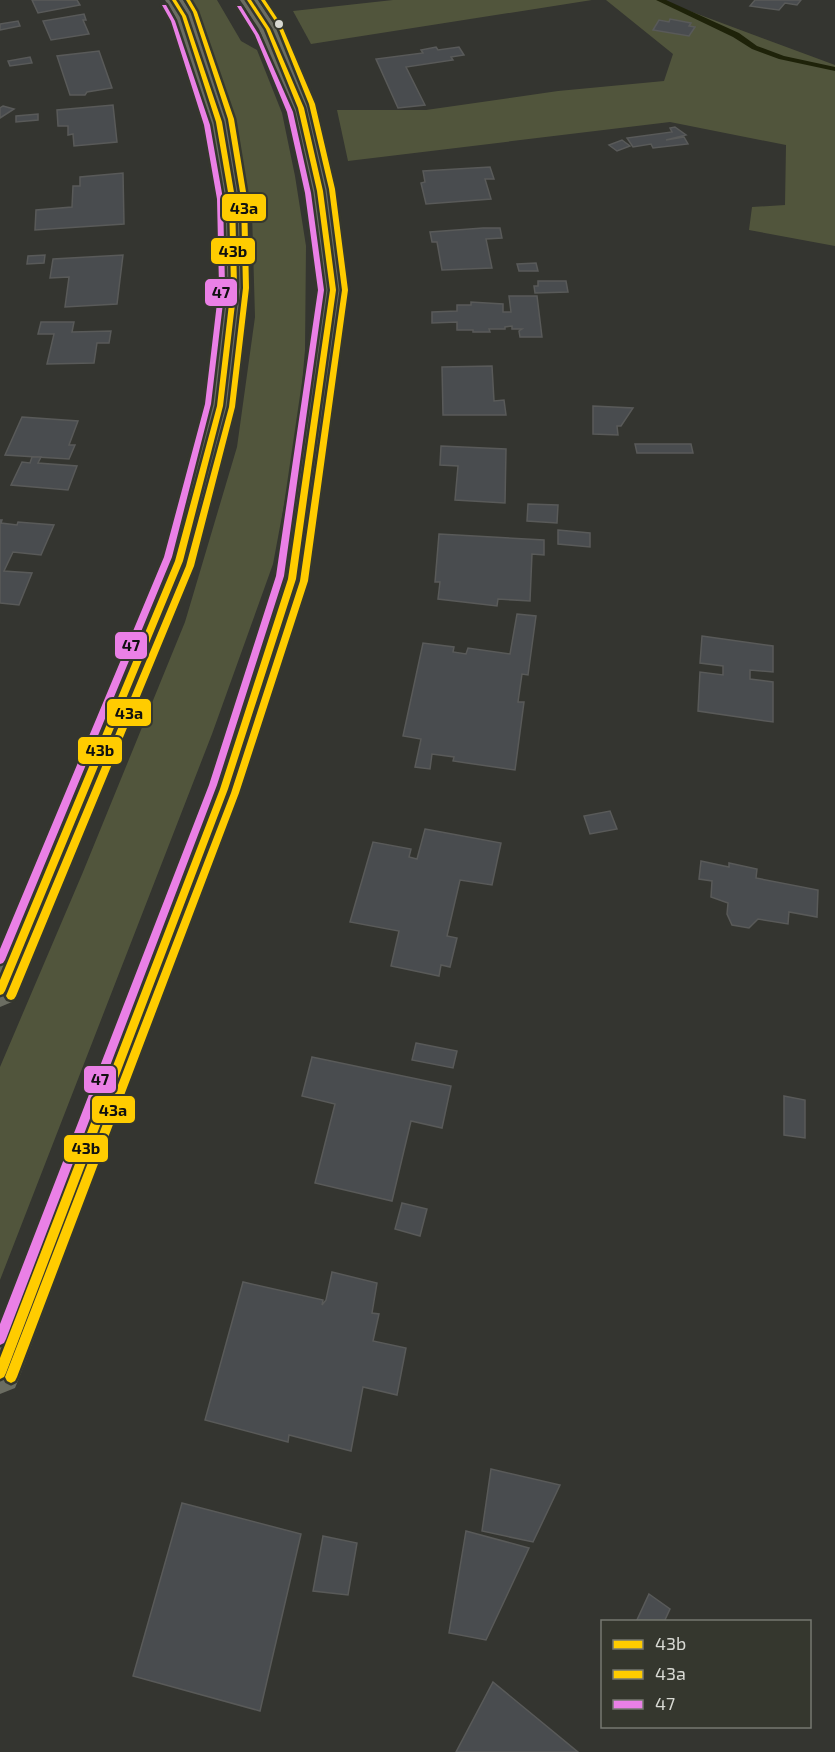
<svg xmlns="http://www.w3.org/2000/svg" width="835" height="1752" font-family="'Exo 2',sans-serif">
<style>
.green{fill:#51553c}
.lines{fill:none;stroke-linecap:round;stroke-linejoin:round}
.stream{fill:#1e2209;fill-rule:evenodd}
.building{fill:#494c4f;stroke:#595a59;stroke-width:1.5}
.primary{fill:#6b6d62;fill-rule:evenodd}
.bus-1-casing{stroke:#35372e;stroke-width:5}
.bus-2-casing{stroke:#35372e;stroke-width:5}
.bus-3-casing{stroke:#35372e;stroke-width:5}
.bus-1{fill:#fc0;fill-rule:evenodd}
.bus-2{fill:#fc0;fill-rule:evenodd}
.bus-3{fill:#ea80e6;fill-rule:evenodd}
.bus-dot{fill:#d8d9d3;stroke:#35372e;stroke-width:2}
.line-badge{stroke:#35372e;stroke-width:2}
.pale-badge-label{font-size:16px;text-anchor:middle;font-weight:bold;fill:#111}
</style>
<rect width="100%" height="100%" fill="#343530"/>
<g class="green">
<path d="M186 0H217L241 41 257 50 282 113 295 176 306 246 305 350 298 430 273 564 212 734 0 1280V1067L83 872 185 622 237 447 255 317 252 212 206 32Z"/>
<path d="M393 0H592L311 44 293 11Z"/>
<path d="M606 0H660L835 65V246L749 230 752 207 785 205 786 145 670 122 348 161 337 110H426L558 91 664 81 673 54Z"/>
</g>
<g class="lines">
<path class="stream" d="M656 0H666L739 33 757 46 784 56 835 67V71L779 59 752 49 733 37Z"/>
</g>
<g class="building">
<path d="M32 0H77L80 5 38 13Z"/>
<path d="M755 0H801L797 5 785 3 779 10 750 6Z"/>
<path d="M84 14 86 20H83L89 34 51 40 43 21Z"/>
<path d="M670 19 691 23 689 26 695 27 689 36 653 30 659 20 669 22Z"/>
<path d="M18 21 20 26 0 30V24Z"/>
<path d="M436 47 438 50 459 47 464 55 451 57 453 60 406 67 425 105 398 108 376 59 423 53 421 50Z"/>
<path d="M99 51 112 88 87 92 85 95H70L57 56Z"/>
<path d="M30 57 32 63 10 66 8 61Z"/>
<path d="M113 105 117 142 74 146 73 134 68 135V126H58L57 110Z"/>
<path d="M3 106 14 109 0 118V108Z"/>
<path d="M38 114V120L16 122V116Z"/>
<path d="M675 127 686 135 666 140 684 137 688 144 653 148 651 144 633 147 627 138 672 132 670 128Z"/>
<path d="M622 140 630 146 617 151 609 145Z"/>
<path d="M490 167 494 179H485L491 199 426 204 421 183 425 182 423 171Z"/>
<path d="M123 173 124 224 35 230 36 210 72 207 73 186H80V177Z"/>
<path d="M483 228H500L502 238 486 239 492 268 442 270 437 242H432L430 232Z"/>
<path d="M45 255 44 263 27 264 28 256Z"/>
<path d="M123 255 117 304 65 307 69 277 50 278 53 259Z"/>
<path d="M536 263 538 271H519L517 264Z"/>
<path d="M538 281H566L568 292 535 293 534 286H538Z"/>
<path d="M509 296H537L542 337H520L519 331 522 329H512V326L505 327V329H489L490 332H473V330H457V322L432 323V312L457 311V305H471V302L503 304V312H511Z"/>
<path d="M41 322H74L72 332 111 331 109 343H97L94 363 47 364 54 334H38Z"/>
<path d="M492 366 494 401 504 400 506 415H443L442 367Z"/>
<path d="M593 406 633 408 621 426H617L618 435 593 434Z"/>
<path d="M22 417 78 421 69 445H75L69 459 5 455Z"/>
<path d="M635 444H691L693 453H637Z"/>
<path d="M441 446 506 449 505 503 455 500 458 466 440 465Z"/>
<path d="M32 457H41L38 463 77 466 68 490 11 485 22 462 30 463Z"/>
<path d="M528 504 558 505 557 523 527 521Z"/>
<path d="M0 520H2L1 523 17 525 18 522 54 525 41 555 13 552 4 571 32 573 19 605 0 603Z"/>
<path d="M558 530 590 533V547L558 544Z"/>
<path d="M439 534 544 540V555L532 554 530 601 498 599 497 606 438 599 440 582H435Z"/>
<path d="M517 614 536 616 528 675 522 674 518 702H524L515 770 453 761 454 757 432 754 430 769 415 767 421 739 403 736 423 643 454 647 453 652 466 654 468 648 510 654Z"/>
<path d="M702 636 773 646V672L750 670V679L773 682V722L698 711 700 672 723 675V666L700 663Z"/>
<path d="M610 811 617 829 590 834 584 816Z"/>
<path d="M425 829 501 843 492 885 460 880 447 936 457 938 450 967 441 965 439 976 391 966 399 931 350 922 373 842 411 849 409 857 417 859Z"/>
<path d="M701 861 729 867V863L757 869 756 878 818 890 817 917 789 912 788 924 758 919 749 928 732 925 727 914 728 903 711 897 712 881 699 879Z"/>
<path d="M416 1043 457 1051 453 1068 412 1060Z"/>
<path d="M312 1057 451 1086 442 1128 411 1121 392 1201 315 1183 335 1104 302 1096Z"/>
<path d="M784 1096 805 1100V1138L784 1135Z"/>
<path d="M402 1203 427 1209 420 1236 395 1229Z"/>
<path d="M332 1272 377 1283 372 1313 379 1314 373 1341 406 1348 397 1395 363 1387 351 1451 289 1435 288 1442 205 1420 243 1282 323 1300 322 1305 326 1300Z"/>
<path d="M491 1469 560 1485 533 1542 482 1531Z"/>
<path d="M182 1503 301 1534 260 1711 133 1676Z"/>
<path d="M466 1531 529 1548 486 1640 449 1633Z"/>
<path d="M323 1536 357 1543 348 1595 313 1591Z"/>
<path d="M649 1594 670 1609 664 1622H636Z"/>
<path d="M493 1682 578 1752H456Z"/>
</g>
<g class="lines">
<g class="primary">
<path d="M165 0H183L193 16 229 122 242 198 245 287 232 406 193 561 18 991 12 1002 0 1007V950L165 561 208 406 223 287 222 198 209 122 175 16Z"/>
<path d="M240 0H258L277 29 311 108 330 191 344 290 306 579 240 789 21 1373 15 1388 0 1394V1320L208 789 278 579 322 290 310 191 291 108 259 29Z"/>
</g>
<defs>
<g id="bus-1">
<path d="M172 0H176L186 16 222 122 235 198 237 287 223 406 183 561 5 991 3 994 0 995V980L175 561 217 406 231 287 229 198 216 122 182 16Z"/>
<path d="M247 0H251L270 29 304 108 323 191 336 290 296 579 228 789 6 1373 4 1377 0 1379V1358L220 789 288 579 330 290 317 191 298 108 266 29Z"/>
</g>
<g id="bus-2">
<path d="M186 0H190L197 12 234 119 247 198 249 288 235 407 194 566 16 996 14 999 11 1000 8 999 6 996 186 566 229 407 243 288 241 198 228 119 193 12Z"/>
<path d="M261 0H265L281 24 315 104 335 189 348 290 308 581 239 793 17 1377 15 1381 11 1383 7 1381 5 1377 231 793 300 581 342 290 329 189 309 104 277 24Z"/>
</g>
<g id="bus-3">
<path d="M162 5H166L175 21 210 125 223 199 225 286 211 404 172 557 5 960 3 963 0 964V949L164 557 205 404 219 286 217 199 204 125 171 21Z"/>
<path d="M237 6H241L259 35 293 112 311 193 324 290 284 576 217 785 6 1339 4 1343 0 1345V1324L209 785 276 576 318 290 305 193 287 112 255 35Z"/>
</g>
</defs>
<use href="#bus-1" class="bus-1-casing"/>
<use href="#bus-2" class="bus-2-casing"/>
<use href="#bus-3" class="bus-3-casing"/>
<use href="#bus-1" class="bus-1"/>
<use href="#bus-2" class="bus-2"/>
<use href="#bus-3" class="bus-3"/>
</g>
<circle class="bus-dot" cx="279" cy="24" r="5"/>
<g class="line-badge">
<rect x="221" y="193" width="46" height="29" rx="6" fill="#fc0"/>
<rect x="210" y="237" width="46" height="28" rx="6" fill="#fc0"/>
<rect x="204" y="278" width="34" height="29" rx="6" fill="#ea80e6"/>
<rect x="114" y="631" width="34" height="29" rx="6" fill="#ea80e6"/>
<rect x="106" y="698" width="46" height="29" rx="6" fill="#fc0"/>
<rect x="77" y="736" width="46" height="29" rx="6" fill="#fc0"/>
<rect x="83" y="1065" width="34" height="29" rx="6" fill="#ea80e6"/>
<rect x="91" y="1095" width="45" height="29" rx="6" fill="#fc0"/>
<rect x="63" y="1134" width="46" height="29" rx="6" fill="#fc0"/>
</g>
<g class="pale-badge-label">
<text x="244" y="214">43a</text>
<text x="233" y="257">43b</text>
<text x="221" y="298">47</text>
<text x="131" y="651">47</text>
<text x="129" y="719">43a</text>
<text x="100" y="756">43b</text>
<text x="100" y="1085">47</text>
<text x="113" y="1116">43a</text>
<text x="86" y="1154">43b</text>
</g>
<rect x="601" y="1620" width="210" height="108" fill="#35372e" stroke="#767870" stroke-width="1.5"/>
<rect x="613" y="1640" width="30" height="9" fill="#ffcc00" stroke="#767870" stroke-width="1.5"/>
<text x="655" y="1650" font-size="18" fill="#d8d9d3">43b</text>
<rect x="613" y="1670" width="30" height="9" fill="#ffcc00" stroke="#767870" stroke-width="1.5"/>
<text x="655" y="1680" font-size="18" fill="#d8d9d3">43a</text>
<rect x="613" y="1700" width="30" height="9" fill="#ea80e6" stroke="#767870" stroke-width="1.5"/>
<text x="655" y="1710" font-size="18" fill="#d8d9d3">47</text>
</svg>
